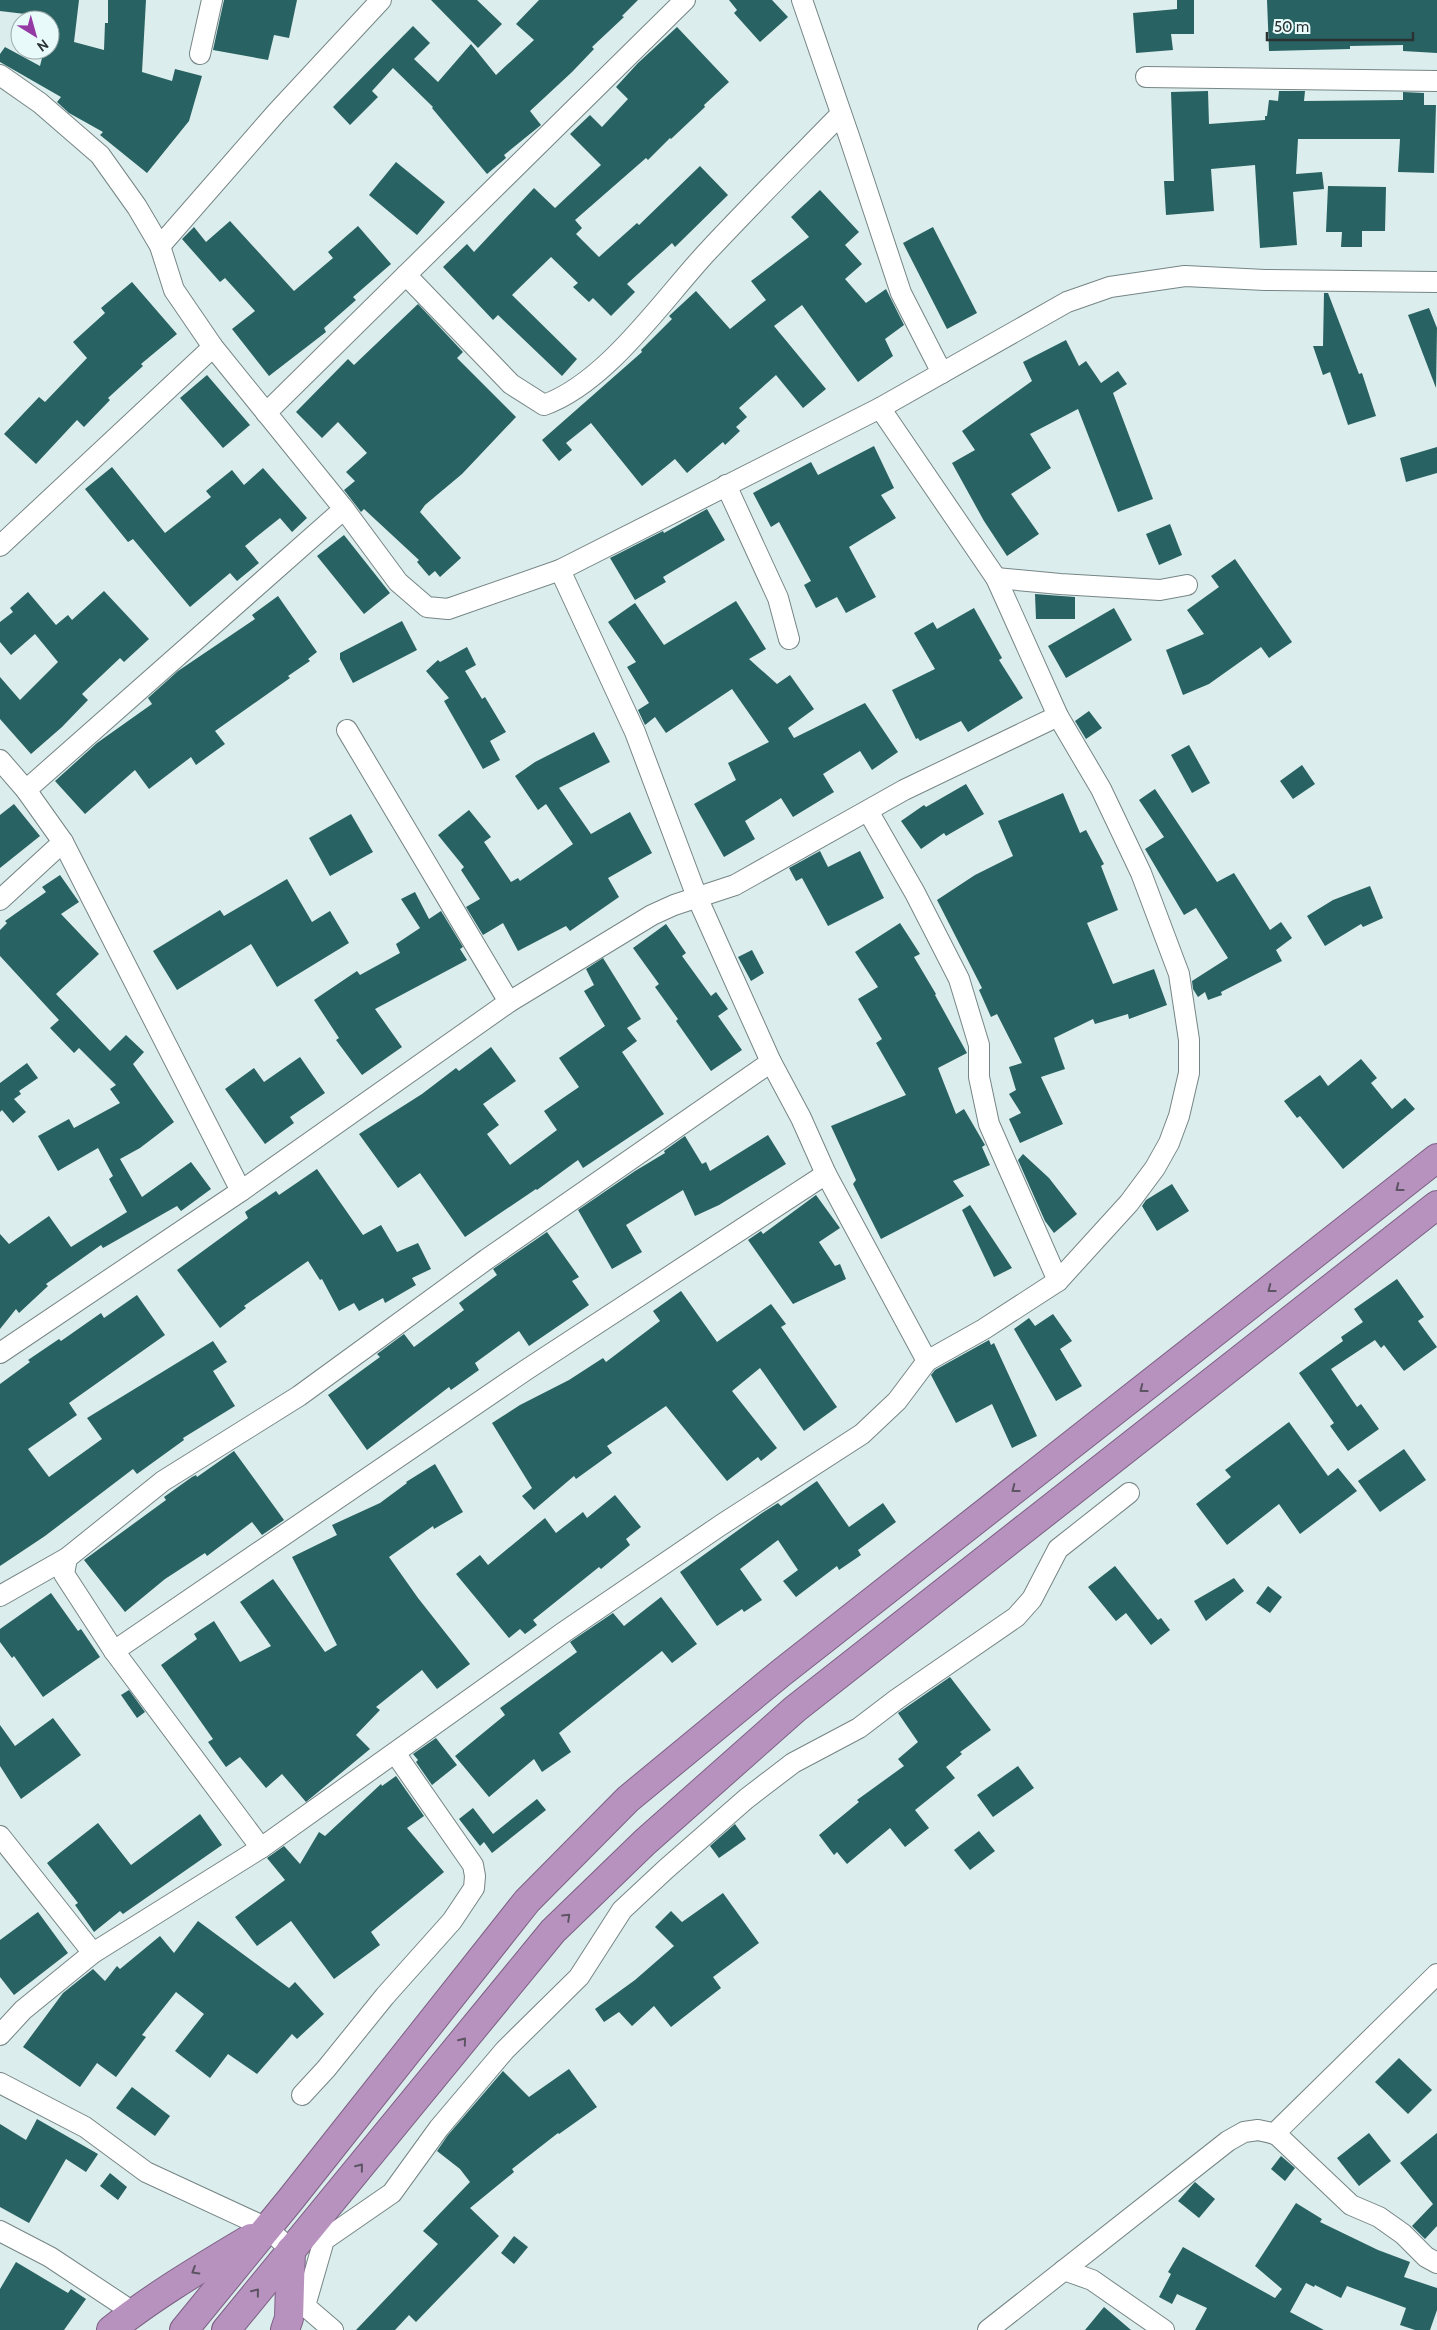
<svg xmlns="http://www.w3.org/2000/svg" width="1437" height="2330" font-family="Cabin,sans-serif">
<rect width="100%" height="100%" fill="#dbedec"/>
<g fill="#286262">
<polygon points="0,0 79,0 74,42 104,50 105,23 108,23 108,0 146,0 142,72 172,81 175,69 202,76 189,121 147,173 100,135 103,132 69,113 57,102 61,97 0,62 0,54 5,47 40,66 44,50 50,50 50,17 0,11"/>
<polygon points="224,0 297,0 289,38 274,35 268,60 213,50"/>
<polygon points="431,0 477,0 502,24 478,48"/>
<polygon points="539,0 638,0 622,16 624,17 592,47 594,49 572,72 530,111 541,125 504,155 506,158 487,174 432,108 433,107 393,68 372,91 378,97 350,125 333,107 413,26 430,43 414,59 438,82 471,44 496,75 534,40 516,24"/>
<polygon points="729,0 772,0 788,17 760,42 734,13 737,10"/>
<polygon points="1177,0 1194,0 1194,34 1171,34 1173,50 1136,53 1133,13 1177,9"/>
<polygon points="1267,0 1437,0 1437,53 1403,51 1403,45 1350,46 1350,49 1269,51"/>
<polygon points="677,27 729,82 704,105 705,107 671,139 670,138 648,160 646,158 575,220 582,228 576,234 599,257 637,223 639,225 700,166 728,195 675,247 672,243 627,284 635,292 611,316 593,298 589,302 573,287 578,283 551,257 512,295 577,359 562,376 498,315 493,320 443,267 467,244 474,252 534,188 555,208 601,165 570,134 590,115 602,127 628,99 616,87 638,63"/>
<polygon points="1208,91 1209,124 1265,120 1265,116 1267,116 1269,100 1278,101 1279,91 1305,91 1304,101 1403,100 1403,92 1424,93 1424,105 1436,105 1434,173 1398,172 1400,139 1298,139 1296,174 1322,172 1324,189 1293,192 1297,245 1260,248 1255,165 1211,169 1214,211 1166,215 1164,181 1174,181 1171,92"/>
<polygon points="396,162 445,202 417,235 369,195"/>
<polygon points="1328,186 1386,187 1385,231 1362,231 1362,247 1341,247 1342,232 1326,232"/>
<polygon points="820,190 859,232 845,245 862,264 845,279 866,303 886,289 904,325 885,339 893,356 858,382 802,305 774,326 826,389 803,408 776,375 739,408 747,417 736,427 740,431 725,445 723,442 687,473 675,459 642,486 591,423 566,443 572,450 559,461 542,440 642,352 641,350 672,319 669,316 696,291 730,329 766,300 751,281 809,237 791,217"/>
<polygon points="230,221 294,291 333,258 328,252 358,226 391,264 353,297 356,300 324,328 326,332 269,376 232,329 255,311 225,278 220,282 182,239 194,227 206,242"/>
<polygon points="933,227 977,313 947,329 903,243"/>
<polygon points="132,282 177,334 141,364 143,366 108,398 110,400 84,427 77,420 36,464 4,434 39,397 45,402 87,358 73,342 105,313 101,308"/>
<polygon points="1324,293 1328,293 1359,374 1362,373 1376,416 1348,425 1330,372 1323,375 1313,346 1323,346"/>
<polygon points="418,304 463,352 457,358 516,417 462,474 425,505 420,512 461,558 440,577 435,571 429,576 417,562 419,560 364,509 361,512 344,490 355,481 346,472 367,453 338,422 322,438 296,412 348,359 354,365"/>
<polygon points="1429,308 1437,328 1436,388 1408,315"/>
<polygon points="1066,340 1079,366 1086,361 1101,383 1118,371 1127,384 1113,393 1153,499 1118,512 1078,409 1030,434 1051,468 1011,494 1039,534 1007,556 984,521 952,463 975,450 962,431 1032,381 1023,362"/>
<polygon points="207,375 250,425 223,448 180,398"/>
<polygon points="874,446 894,488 881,495 896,518 849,547 876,597 846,613 837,597 816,608 804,585 811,581 779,522 771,527 753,493 811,462 818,475"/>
<polygon points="1437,447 1437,473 1406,482 1400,458"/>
<polygon points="112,467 165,533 211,497 206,491 232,470 244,485 263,468 307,518 292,532 280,518 245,546 259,563 237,581 230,573 190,607 133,539 128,542 85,489"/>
<polygon points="707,509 725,540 663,577 666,582 635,600 610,558 663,531 664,533"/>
<polygon points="1170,524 1182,555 1159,565 1146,534"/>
<polygon points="344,535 390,593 364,614 317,556"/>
<polygon points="1235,559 1292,642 1269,658 1261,647 1209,684 1183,695 1166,650 1204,634 1187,610 1219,587 1211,576"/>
<polygon points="104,591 149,639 124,662 120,658 82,694 88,700 62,727 31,754 0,719 0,677 20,700 58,662 35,634 11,655 0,642 0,622 13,612 10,608 28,592 56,625 68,615 72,620"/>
<polygon points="1035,594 1075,597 1075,619 1036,619"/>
<polygon points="278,596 317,652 308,659 310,661 288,676 290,678 215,731 225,744 196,765 191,757 149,789 135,770 85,814 55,781 97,743 152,704 148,698 178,671 255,619 252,615"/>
<polygon points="736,601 766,649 749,659 777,684 790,675 814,709 788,728 794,738 865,703 898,752 872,770 860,751 823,774 834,792 793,817 781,798 745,821 755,839 724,857 694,804 736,780 728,763 769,742 732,689 666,733 655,717 645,725 638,710 649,703 627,667 636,662 608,622 635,603 664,645"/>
<polygon points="974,608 1002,658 999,660 1023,698 968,732 961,721 920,741 918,738 916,739 892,690 935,669 914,633 933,622 937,629"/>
<polygon points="1114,608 1132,640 1066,678 1048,646"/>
<polygon points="402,621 417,650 353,683 340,659 340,653"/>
<polygon points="467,647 476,665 465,671 482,699 485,697 506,732 490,741 500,760 483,769 444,701 449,698 426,671 438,660 440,662"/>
<polygon points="1089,711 1102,728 1086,739 1075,721"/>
<polygon points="594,732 610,762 559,788 591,834 630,812 652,853 608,878 619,897 570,931 566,926 518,951 503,923 483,935 466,907 480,899 461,870 464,867 438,835 469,810 491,837 484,842 511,882 518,878 520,881 573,844 546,804 538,810 515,776 535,762"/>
<polygon points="1189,745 1210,783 1192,793 1171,755"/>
<polygon points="1302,765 1315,784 1293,799 1280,781"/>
<polygon points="966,784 984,814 946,836 944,833 921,849 901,821 924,805 926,807"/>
<polygon points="1155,789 1217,882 1234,873 1270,930 1281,922 1292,938 1276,950 1282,961 1221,992 1222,995 1208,1000 1205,992 1198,997 1193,989 1192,981 1228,958 1196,908 1184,915 1145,849 1164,837 1139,800"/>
<polygon points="1063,793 1080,833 1086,830 1104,864 1101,866 1118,910 1087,923 1113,984 1154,969 1167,1005 1129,1019 1128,1014 1095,1024 1093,1019 1054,1038 1065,1069 1041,1077 1063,1124 1020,1143 1009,1119 1021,1113 1009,1094 1016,1090 1009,1067 1022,1063 997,1014 991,1017 979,990 982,988 937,900 975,875 1013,856 998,821"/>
<polygon points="14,804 40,836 0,868 0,815"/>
<polygon points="351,814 373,852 330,876 309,838"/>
<polygon points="820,851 828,867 860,851 884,898 828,926 802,878 796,881 789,868"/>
<polygon points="60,875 79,902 61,914 99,954 56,994 110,1051 126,1035 144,1052 133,1064 174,1122 140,1148 120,1159 142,1197 191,1162 211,1189 181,1211 177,1206 103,1248 101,1245 46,1284 48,1286 19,1313 16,1309 0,1329 0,1234 9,1244 49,1216 71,1247 127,1212 109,1179 113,1176 98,1148 58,1171 38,1136 69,1119 74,1128 120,1103 110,1089 116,1085 79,1048 74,1053 50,1028 59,1020 0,956 0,930 7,923 5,921 46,892 42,887"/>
<polygon points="287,879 312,922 330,911 349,943 277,987 251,944 177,990 153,951 220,910 224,916"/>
<polygon points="1370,886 1383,918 1363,927 1361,924 1325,946 1307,916 1333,900"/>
<polygon points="415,892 429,919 441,911 463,947 460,949 467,960 375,1009 402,1047 362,1075 336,1040 339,1038 314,1000 357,971 360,975 400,953 396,944 420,928 401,899"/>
<polygon points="900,923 920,954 914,957 936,994 935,995 967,1053 938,1068 956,1114 964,1109 985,1145 982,1147 990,1165 953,1181 964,1196 881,1239 853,1184 856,1180 831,1126 906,1095 876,1043 882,1039 858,999 878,987 855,952"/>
<polygon points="666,924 686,953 682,956 711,996 716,992 728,1009 718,1016 742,1050 711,1071 676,1021 678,1019 655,987 659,984 633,948"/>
<polygon points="752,950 764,973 751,981 738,957"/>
<polygon points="603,958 641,1019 627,1028 637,1041 622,1052 664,1114 583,1168 578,1160 537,1190 536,1189 465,1237 420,1173 398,1188 359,1134 422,1094 456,1068 459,1071 491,1047 516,1081 483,1104 499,1125 487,1134 510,1165 557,1130 544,1111 579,1087 559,1058 605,1026 584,991 594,985 586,969"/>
<polygon points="300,1057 325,1093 290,1117 294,1123 265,1144 225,1089 254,1068 264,1082"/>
<polygon points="1361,1059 1377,1078 1371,1083 1392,1109 1405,1098 1415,1109 1343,1169 1300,1116 1297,1118 1284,1101 1320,1075 1328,1086"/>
<polygon points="27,1063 38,1078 19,1091 21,1094 14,1099 26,1112 13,1123 2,1110 0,1112 0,1083"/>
<polygon points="768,1135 786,1164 719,1205 695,1216 683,1190 626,1225 642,1252 612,1269 578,1210 635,1171 665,1153 664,1151 685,1136 702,1164 706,1162 710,1171"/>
<polygon points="1023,1154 1049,1178 1077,1214 1054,1233 1045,1221 1018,1160"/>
<polygon points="317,1169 363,1235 381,1225 397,1252 418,1243 431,1269 412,1278 416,1285 385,1303 383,1298 359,1311 354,1303 339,1311 322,1279 320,1280 308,1261 244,1306 246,1308 220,1328 177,1270 248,1218 245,1212 276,1191 279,1195"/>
<polygon points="1172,1184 1189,1211 1157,1231 1142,1206 1146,1200"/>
<polygon points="816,1195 840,1228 819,1242 835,1266 840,1264 846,1279 793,1304 748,1240 761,1231 763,1234"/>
<polygon points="970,1205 1012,1268 994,1277 962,1210"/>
<polygon points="547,1232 579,1277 572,1281 589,1305 529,1346 519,1331 475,1363 479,1370 451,1390 449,1387 367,1450 328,1395 380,1357 377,1354 404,1334 414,1347 464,1310 459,1303 497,1275 493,1269"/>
<polygon points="1397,1279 1424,1317 1418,1321 1437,1347 1404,1371 1384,1345 1381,1348 1375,1340 1331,1369 1357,1407 1361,1404 1379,1429 1348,1451 1330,1426 1334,1423 1299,1373 1343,1341 1341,1337 1363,1322 1354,1309"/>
<polygon points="681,1291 717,1342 771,1304 786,1324 781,1327 837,1407 804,1431 760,1368 732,1391 777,1448 761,1461 758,1457 727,1481 666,1406 607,1446 612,1453 576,1479 574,1476 534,1510 522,1496 532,1488 492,1423 520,1405 569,1380 603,1358 606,1362 660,1321 653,1311"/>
<polygon points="137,1295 165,1335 69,1403 77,1415 28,1449 49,1477 102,1439 87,1418 213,1341 227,1362 213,1371 235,1406 183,1438 184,1440 137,1474 133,1469 45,1536 0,1566 0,1384 30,1362 28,1360 59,1339 61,1341 101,1313 104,1318"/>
<polygon points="1053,1314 1072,1341 1060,1349 1082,1386 1056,1401 1014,1329 1029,1318 1035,1326"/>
<polygon points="989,1340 991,1345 994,1343 1037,1436 1012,1448 992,1404 956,1423 931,1375 935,1370"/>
<polygon points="1289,1422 1328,1476 1338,1468 1357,1491 1300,1534 1279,1504 1227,1545 1196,1504 1231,1477 1225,1470"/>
<polygon points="1404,1449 1426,1480 1380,1512 1358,1481"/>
<polygon points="234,1451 284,1520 262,1535 252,1522 207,1556 205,1553 165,1579 125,1612 84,1560 166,1500 164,1497 192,1477 196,1475 197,1477"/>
<polygon points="435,1464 463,1512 434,1529 433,1526 389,1557 418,1598 470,1664 437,1689 422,1670 376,1707 380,1710 356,1735 370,1749 306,1802 282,1774 266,1788 240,1757 226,1767 208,1742 213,1739 161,1665 197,1639 194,1634 214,1621 240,1662 271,1646 240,1602 273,1579 325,1652 337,1645 292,1557 337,1535 332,1525 380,1503 407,1483 406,1482"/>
<polygon points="817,1481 849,1527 883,1503 896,1522 858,1550 861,1555 839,1570 837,1566 796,1597 783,1581 798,1570 778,1540 740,1569 762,1600 744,1612 742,1609 717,1626 680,1572 762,1513 778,1503 781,1506"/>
<polygon points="615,1495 641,1527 626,1539 630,1545 601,1569 599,1567 533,1620 537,1625 525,1634 520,1629 509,1638 456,1574 480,1555 488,1565 545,1518 556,1533 583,1512 587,1518"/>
<polygon points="1115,1566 1158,1620 1161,1618 1170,1630 1151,1645 1126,1613 1116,1621 1088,1587"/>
<polygon points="1234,1578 1244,1591 1206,1621 1194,1601"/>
<polygon points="1268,1586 1282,1597 1270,1613 1256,1603"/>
<polygon points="51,1593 78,1631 81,1629 100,1657 43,1697 14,1656 12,1658 0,1642 0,1629"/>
<polygon points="661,1597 697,1644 672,1663 662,1651 559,1733 571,1752 542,1772 534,1759 489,1797 455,1756 505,1715 500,1708 577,1652 570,1642 613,1613 624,1626"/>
<polygon points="950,1677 991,1730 960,1752 962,1754 946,1767 955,1778 915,1810 929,1828 905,1847 890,1828 847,1864 837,1852 834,1855 819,1835 859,1802 857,1800 904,1766 898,1759 918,1742 898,1713"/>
<polygon points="129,1690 145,1712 137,1718 121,1695"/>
<polygon points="53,1718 81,1755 21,1799 0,1766 0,1725 15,1746"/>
<polygon points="436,1738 457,1765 432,1785 416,1762 418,1760 413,1754"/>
<polygon points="1018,1766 1034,1788 993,1817 977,1795"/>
<polygon points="396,1776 424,1816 407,1828 444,1872 371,1932 380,1945 334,1979 291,1921 257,1946 235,1917 285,1880 267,1858 284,1846 300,1864 319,1832 325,1836 381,1784 382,1786"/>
<polygon points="537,1799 546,1810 492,1853 484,1842 480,1846 459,1819 473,1808 493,1834"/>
<polygon points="200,1814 222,1845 123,1914 120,1911 94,1932 75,1905 78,1903 47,1863 98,1823 131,1865"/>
<polygon points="735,1824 746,1839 719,1858 710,1846"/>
<polygon points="979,1831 995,1851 970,1870 954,1850"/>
<polygon points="723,1893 759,1943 713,1977 721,1988 671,2027 654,2006 632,2026 619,2012 604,2022 595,2009 635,1980 674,1946 655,1927 671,1911 682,1922"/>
<polygon points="38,1912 68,1953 14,1995 0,1977 0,1940"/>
<polygon points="198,1921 289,1988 295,1982 324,2014 297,2039 292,2034 257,2074 228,2054 210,2078 175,2051 204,2014 176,1992 142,2035 146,2037 116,2077 97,2063 80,2087 23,2047 63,1993 93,1969 105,1981 117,1966 120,1969 160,1936 174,1953"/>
<polygon points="1399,2058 1432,2090 1408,2114 1375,2082"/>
<polygon points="569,2069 597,2107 559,2134 558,2133 512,2169 514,2172 470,2208 499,2236 416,2322 409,2315 395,2330 356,2330 438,2244 423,2231 470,2182 460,2169 437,2151 448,2135 503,2071 529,2097"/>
<polygon points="132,2087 170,2116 155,2136 116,2108"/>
<polygon points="37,2119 98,2154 86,2172 66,2159 29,2223 0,2207 0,2124 26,2140"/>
<polygon points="1369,2133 1391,2161 1359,2186 1337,2158"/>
<polygon points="1437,2133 1437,2226 1425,2239 1412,2226 1433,2204 1400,2163"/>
<polygon points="1281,2156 1295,2168 1285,2181 1271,2169"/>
<polygon points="110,2173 127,2187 118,2200 100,2186"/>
<polygon points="1195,2182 1215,2199 1199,2218 1178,2201"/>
<polygon points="1296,2203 1322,2219 1320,2222 1378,2250 1410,2262 1404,2277 1437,2288 1437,2310 1430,2330 1415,2330 1400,2325 1406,2308 1347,2286 1341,2298 1315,2285 1314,2287 1306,2283 1290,2312 1324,2330 1195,2330 1207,2308 1177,2294 1172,2304 1159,2297 1171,2274 1168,2272 1183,2247 1275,2298 1282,2289 1255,2266"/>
<polygon points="514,2236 528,2247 514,2264 501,2253"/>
<polygon points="16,2262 68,2293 71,2289 86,2299 64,2330 0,2330 0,2289"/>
<polygon points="1104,2307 1131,2330 1085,2330"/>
</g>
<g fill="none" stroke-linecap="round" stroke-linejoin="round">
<g stroke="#768585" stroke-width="22">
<g id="minor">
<polyline points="802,0 851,142 901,293 942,373"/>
<polyline points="200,54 212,0"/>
<polyline points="0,75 40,103 100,155 137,207 160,246 174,290 213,347 344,509 398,582 427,607 448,609 560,570 880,408 1067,302 1110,287 1185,276 1265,280 1437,282"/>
<polyline points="1146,77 1437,81"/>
<polyline points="160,246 276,113 381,0"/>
<path d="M406,275l105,109 33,21c64,-23 119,-106 165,-155 43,-46 88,-91 132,-136"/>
<polyline points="266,413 685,0"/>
<polyline points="726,485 778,598 789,639"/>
<polyline points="0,546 213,347"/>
<polyline points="560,570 635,732 697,897 771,1062 801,1118 826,1174 927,1361"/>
<polyline points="996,578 1060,584 1160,590 1187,585"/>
<polyline points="347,730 509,1002"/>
<polyline points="0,760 26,790 63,842 241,1191"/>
<polyline points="26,790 344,509"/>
<polyline points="868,811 915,893 959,979 979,1045 979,1077 989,1124 1058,1281"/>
<polyline points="0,900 63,842"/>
<polyline points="0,1353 241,1191 509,1002 652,915 674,905 735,885 904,790 1058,716"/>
<polyline points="67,1558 64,1574 114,1651 261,1848"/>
<polyline points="0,1596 67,1558 163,1481 299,1396 487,1259 771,1062"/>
<polyline points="114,1651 526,1370 826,1174"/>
<polyline points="0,1836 93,1953"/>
<polyline points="0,2035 23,2010 93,1953 261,1848 564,1632 721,1525 862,1434 897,1401 927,1361 984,1329 1058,1281 1129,1203 1155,1168 1169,1143 1179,1116 1189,1073 1189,1040 1179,974 1141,873 1101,789 1058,716 996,578 880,408"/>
<polyline points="0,2083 85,2127 146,2172 267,2228 291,2250"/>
<polyline points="302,2095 326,2069 385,1996 452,1921 474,1888 475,1876 473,1865 395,1753"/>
<polyline points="1274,2134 1437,1974"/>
<polyline points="0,2231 50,2257 133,2312"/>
<polyline points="1064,2270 1092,2280 1164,2330"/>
<polyline points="333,2330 305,2306 324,2240 392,2193 439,2128 505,2050 579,1977 622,1910 666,1869 746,1799 793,1763 859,1728 897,1699 1016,1617 1032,1599 1058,1549 1129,1493"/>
<polyline points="988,2330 1228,2141 1244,2132 1258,2130 1276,2134 1351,2205 1379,2217 1403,2234 1426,2257 1437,2263"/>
</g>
</g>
<g stroke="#7c5f83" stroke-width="30">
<g id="trunk">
<path d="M111,2330c44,-35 92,-63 140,-92"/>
<polyline points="184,2330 291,2199 527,1901 628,1799 781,1673 1437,1158"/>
<polyline points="226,2330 553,1931 645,1842 795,1709 1437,1205"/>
<polyline points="285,2330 289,2318 291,2250"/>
</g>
</g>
<use href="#minor" stroke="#fff" stroke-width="20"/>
<use href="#trunk" stroke="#b892bf" stroke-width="28"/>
</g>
<defs><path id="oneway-chevron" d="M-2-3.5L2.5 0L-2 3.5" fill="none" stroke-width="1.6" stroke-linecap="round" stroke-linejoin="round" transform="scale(1.25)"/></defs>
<g stroke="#5c5463">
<use href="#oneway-chevron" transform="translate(1399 1188) rotate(142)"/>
<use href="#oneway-chevron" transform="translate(1271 1289) rotate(142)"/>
<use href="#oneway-chevron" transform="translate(1143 1389) rotate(142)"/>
<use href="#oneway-chevron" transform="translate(1015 1489) rotate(142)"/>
<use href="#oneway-chevron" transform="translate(567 1917) rotate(-44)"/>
<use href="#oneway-chevron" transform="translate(463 2041) rotate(-51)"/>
<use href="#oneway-chevron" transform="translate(360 2167) rotate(-51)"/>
<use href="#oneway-chevron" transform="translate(195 2271) rotate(149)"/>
<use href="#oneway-chevron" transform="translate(256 2292) rotate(-51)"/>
</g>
<g transform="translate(35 35) rotate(143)"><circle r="24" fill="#e8fafa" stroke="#9caaaa"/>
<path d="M0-4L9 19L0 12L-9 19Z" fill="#953aa5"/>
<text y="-8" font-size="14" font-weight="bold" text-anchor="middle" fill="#2b3232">N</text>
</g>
<path d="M1267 32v8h146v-8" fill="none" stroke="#2b3232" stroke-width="2.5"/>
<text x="1274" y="32" font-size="15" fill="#2b3232" stroke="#e8fafa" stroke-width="4" paint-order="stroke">50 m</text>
</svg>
